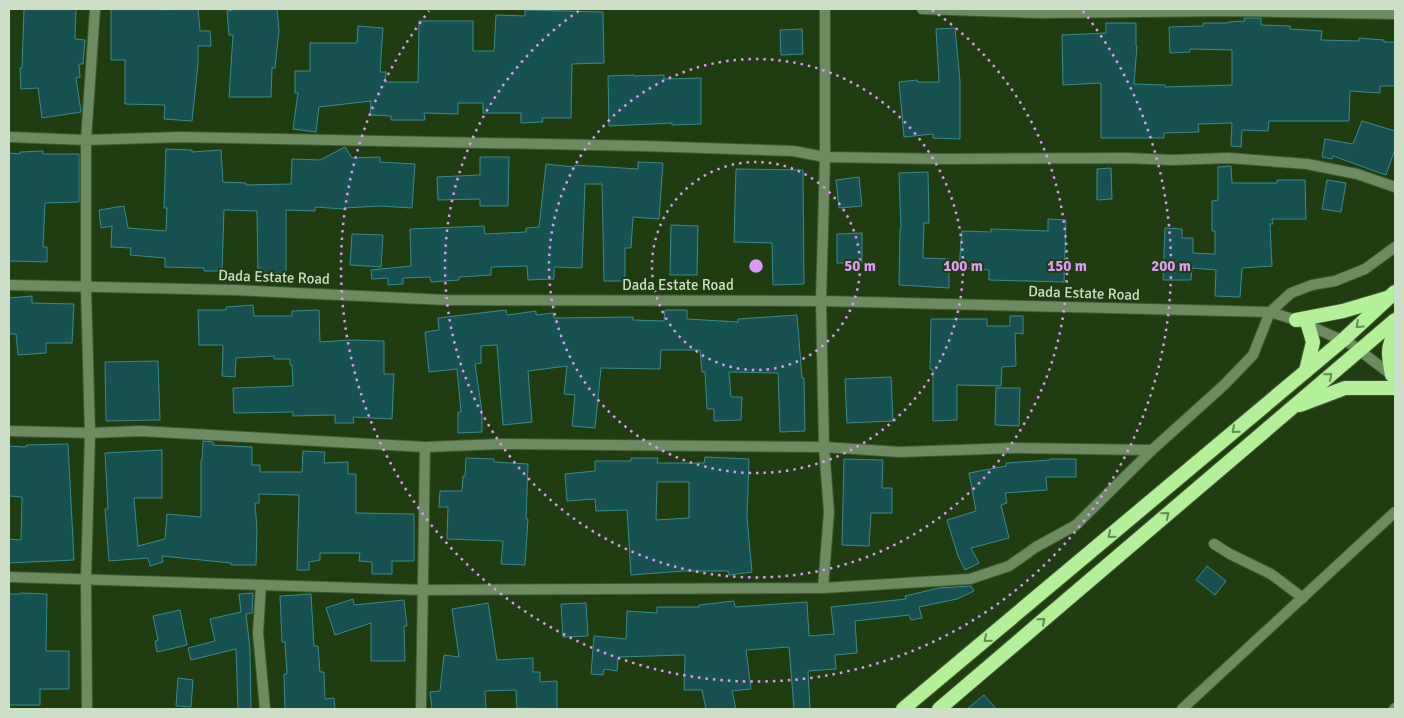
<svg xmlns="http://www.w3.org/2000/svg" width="1404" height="718" font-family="Signika,sans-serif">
<rect width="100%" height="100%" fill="#1f3d10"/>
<g fill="#185152" stroke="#3b8c8d" fill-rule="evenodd">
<polygon points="24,9 76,9 75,39 85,40 83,64 79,64 80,77 76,78 81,112 42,118 38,88 21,89 20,68 22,68"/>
<polygon points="111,9 161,9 161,10 198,9 200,31 210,31 211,46 198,46 198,64 192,121 164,119 165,105 125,104 125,60 111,60"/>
<polygon points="233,9 277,9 279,30 275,68 272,68 271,97 229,97 233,35 229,35 227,11 233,10"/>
<polygon points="525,10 603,12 604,63 572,64 571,118 542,118 543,122 521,123 521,113 483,113 483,103 458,103 458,114 424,113 425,120 391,120 391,116 370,115 371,101 319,107 316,132 293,129 298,93 295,93 295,71 310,71 310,43 357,43 358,26 383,28 380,72 386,72 385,82 418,82 419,21 473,21 473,51 494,51 496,15 525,16"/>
<polygon points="1244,18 1261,18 1261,25 1290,26 1290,29 1322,31 1321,40 1359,41 1359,38 1384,40 1384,42 1395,42 1395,86 1380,86 1380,93 1350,91 1349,121 1269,121 1268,131 1242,130 1241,147 1231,146 1232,123 1198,124 1199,132 1164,133 1164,138 1101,138 1101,83 1063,85 1062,35 1106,33 1106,23 1136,23 1136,46 1137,46 1134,84 1165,85 1165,87 1232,85 1232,50 1190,49 1190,52 1170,53 1169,27 1203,26 1203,23 1228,23 1228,22 1245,21"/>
<polygon points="955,28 960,81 960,139 933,138 933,134 904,137 899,82 917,80 918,82 939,82 936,29"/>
<polygon points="802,29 803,54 781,55 780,30"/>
<polygon points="634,75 634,76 664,75 664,79 701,78 701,124 672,125 672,123 609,126 608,76"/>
<polygon points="1362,121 1395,131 1395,149 1386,175 1333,156 1332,159 1322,157 1325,139 1353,144"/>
<polygon points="345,147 352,158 380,157 380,162 415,164 412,208 380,206 344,208 344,209 315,207 315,211 286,210 286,273 258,274 257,211 224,210 222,271 204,271 204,268 165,267 165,258 130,255 131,248 111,247 112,226 101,228 99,210 124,206 128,228 166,231 167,208 164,208 166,149 192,150 192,152 221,150 223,182 246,183 246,185 291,184 292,159 320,160"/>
<polygon points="43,151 43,154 79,154 79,202 45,203 43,247 47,247 47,262 9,261 9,153 20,154 20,152"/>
<polygon points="480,157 509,157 508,206 480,206 480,199 438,200 437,177 480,175"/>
<polygon points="638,162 663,163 659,219 633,217 631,248 625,248 625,281 604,281 602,184 585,184 582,268 554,267 554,279 528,280 527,266 491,267 491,275 459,277 459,280 431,282 430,277 403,278 403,284 388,285 388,278 372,279 371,270 411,266 410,229 484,226 485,234 526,232 526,228 539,227 546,164 575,167 575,165 638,169"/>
<polygon points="1231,166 1232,183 1277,183 1277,180 1305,180 1306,219 1272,219 1273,224 1270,224 1272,266 1242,268 1240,297 1215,296 1216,270 1192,268 1191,280 1163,280 1165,228 1182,229 1182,238 1193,238 1193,253 1215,254 1215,231 1212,231 1212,201 1218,200 1218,167"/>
<polygon points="1111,168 1112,199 1097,200 1097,169"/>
<polygon points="736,169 803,170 804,284 773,285 772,243 734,242"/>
<polygon points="928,172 929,223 924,223 923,258 949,259 949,288 899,285 900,229 901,229 899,173"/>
<polygon points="859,177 862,206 839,208 836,180"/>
<polygon points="1327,180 1346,183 1341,212 1322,209"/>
<polygon points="1048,219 1066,220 1064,282 989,280 989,270 959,268 962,231 991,232 991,229 1048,231"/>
<polygon points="671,225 698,226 697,275 670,275"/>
<polygon points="862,233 862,263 837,263 837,234"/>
<polygon points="352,234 383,235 381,267 350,265"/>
<polygon points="32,296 32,303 74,304 72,343 46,343 46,353 18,355 16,334 9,334 9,298"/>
<polygon points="253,305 254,316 292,316 292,311 319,310 320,342 350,340 384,341 384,374 394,374 392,419 353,417 354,423 335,423 335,415 293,416 293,412 234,413 233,388 293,386 292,365 290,365 290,359 274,359 274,356 236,358 235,377 222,376 223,345 199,345 198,310 226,310 226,307"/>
<polygon points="506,310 507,315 536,311 536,315 553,313 554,318 633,317 633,320 664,321 665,310 687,310 687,319 738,322 738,319 797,315 802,378 804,378 805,431 780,432 778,373 729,372 731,397 742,397 741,420 714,421 714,409 707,409 705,372 702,372 700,350 661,350 660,369 601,368 595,428 572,426 575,395 564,394 567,366 528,371 532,422 503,425 497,345 481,346 481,363 475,364 482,412 482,432 458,433 458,412 461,412 457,369 429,372 425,332 439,330 438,318"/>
<polygon points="1010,316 1023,316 1023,334 1015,333 1016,366 1002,367 1001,386 957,385 957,420 933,421 933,370 930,369 931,319 987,319 987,326 1010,326"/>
<polygon points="158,361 160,420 106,421 105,362"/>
<polygon points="891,377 893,421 847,423 845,379"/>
<polygon points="996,388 1020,388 1019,426 995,425"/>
<polygon points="203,441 213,442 213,445 252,447 252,465 260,465 260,472 302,472 303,451 325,452 324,463 348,462 348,474 356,474 356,513 414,514 414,561 392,561 392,574 372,574 372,562 359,561 360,553 320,553 320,560 309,562 309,570 297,570 299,495 259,494 259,503 255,503 257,529 256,565 231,565 231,563 162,556 163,562 150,566 148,558 109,561 105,509 108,509 105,453 162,450 162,498 134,498 138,546 165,539 167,514 201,517 201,460 202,460"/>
<polygon points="68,444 74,560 9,563 9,539 21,540 22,497 9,496 9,446 26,447 26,445"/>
<path d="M705,457l44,2 -2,59 5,54 -23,3 -1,-4h-44l-53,4 -4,-65 -31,1 -1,-12 -28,2 -2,-27 30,-3v-10h36v-3h27l-1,5h47zM657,482h32v36l-33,2z"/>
<polygon points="466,458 494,459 494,462 528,464 526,519 528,519 525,565 501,564 503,541 447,539 448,507 439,507 440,491 462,491 463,476 465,476"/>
<polygon points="844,459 883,460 882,488 892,488 892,513 871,513 869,546 842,545"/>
<polygon points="1050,459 1076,459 1076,477 1046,477 1047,490 1005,493 1007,503 1001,505 1009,538 971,548 979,563 965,570 958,556 947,520 976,511 969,473 1006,466 1006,463 1050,460"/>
<polygon points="1207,566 1226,581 1215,595 1196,580"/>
<polygon points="971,586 974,591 957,599 919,607 922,618 911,620 909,615 855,621 857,653 835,655 836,669 808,671 810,709 794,709 789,647 746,650 751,689 732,691 736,709 706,709 702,690 684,690 685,655 618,657 617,671 604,669 603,675 591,674 594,636 626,639 627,611 657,613 657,607 699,607 699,605 734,601 735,607 807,602 809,636 834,634 831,607 906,599 905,596 939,588"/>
<polygon points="21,593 47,594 46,651 69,651 69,689 40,689 40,705 9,705 9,594 21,594"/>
<polygon points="253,593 252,613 246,614 250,649 251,709 238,709 236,649 191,660 188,648 215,641 210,619 241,612 239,594"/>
<polygon points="311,594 314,646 318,646 320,672 324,672 325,699 334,698 335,709 285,709 284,674 287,674 285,642 282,642 280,596"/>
<polygon points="353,599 354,605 404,600 407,626 404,626 405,661 371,661 371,623 335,635 326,608"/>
<polygon points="488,603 497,660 533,658 533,672 540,672 540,682 557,681 557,709 517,708 516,690 485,691 486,709 432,709 430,692 440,691 444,655 459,657 452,609"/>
<polygon points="586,603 588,636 563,637 561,604"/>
<polygon points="180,610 187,645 157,652 155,641 158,640 153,616"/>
<polygon points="178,678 193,680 191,707 176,706"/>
<polygon points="984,695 996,709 967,709"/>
</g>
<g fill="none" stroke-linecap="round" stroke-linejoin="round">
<g stroke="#3e5a31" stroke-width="12">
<g id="minor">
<polyline points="922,9 1041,13 1235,11 1395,14"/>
<polyline points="9,137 86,140 181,137 643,146 793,151 825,157 942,159 1126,158 1172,160 1228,158 1307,164 1357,174 1395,187"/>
<polyline points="9,285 234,290 447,300 821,301 1270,312 1296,320 1351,344 1393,376"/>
<polyline points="9,431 90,433 140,431 425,447 502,444 824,447 900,452 1015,448 1152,450"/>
<polyline points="1214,544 1230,554 1271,574 1303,598"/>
<polyline points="9,577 423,590 823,588 829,512 824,447 821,301 825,157 825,9"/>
<polyline points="261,585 258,633 265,709"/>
<polyline points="823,588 970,579 1009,566 1036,547 1076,525 1152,450 1224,385 1253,355 1270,312 1291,293 1312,285 1335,281 1365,269 1395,247"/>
<polyline points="87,709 86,579 90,433 86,288 86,140 95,9"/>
<polyline points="421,709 425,447"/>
<polyline points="1182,709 1395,512"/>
<polyline points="1394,709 1395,708"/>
</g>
</g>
<g stroke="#3e5a31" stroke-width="16">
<g id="trunk">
<polyline points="1296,320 1343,311 1387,298"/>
<polyline points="1306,371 1313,342 1308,325"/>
<path d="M1392,375c-3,-18 -6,-26 3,-42"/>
<polyline points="1300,405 1345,388 1395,388"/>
<polyline points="903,709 1343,340 1395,292"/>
<polyline points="939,709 1395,320"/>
</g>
</g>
<use href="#minor" stroke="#6d8b60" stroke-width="10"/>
<use href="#trunk" stroke="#b4f09a" stroke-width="14"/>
</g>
<defs><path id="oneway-chevron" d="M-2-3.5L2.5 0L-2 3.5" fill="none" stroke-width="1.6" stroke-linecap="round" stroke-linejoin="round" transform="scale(1.25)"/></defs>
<g stroke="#628e4e">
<use href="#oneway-chevron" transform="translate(1359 325) rotate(138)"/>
<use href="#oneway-chevron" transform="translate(1329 376) rotate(-41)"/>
<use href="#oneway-chevron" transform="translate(1235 430) rotate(140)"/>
<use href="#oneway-chevron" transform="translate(1166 515) rotate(-40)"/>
<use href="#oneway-chevron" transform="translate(1111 535) rotate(140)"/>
<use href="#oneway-chevron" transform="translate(1042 621) rotate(-40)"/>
<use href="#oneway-chevron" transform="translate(987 639) rotate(140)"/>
</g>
<g fill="none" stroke="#dc99f5" stroke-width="2.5" stroke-dasharray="2.5 5">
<circle cx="756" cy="266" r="104"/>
<circle cx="756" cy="266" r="207"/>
<path d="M932 10A311 311 0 1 1 580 10"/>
<path d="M1083 11A415 415 0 1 1 429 11"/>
</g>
<g text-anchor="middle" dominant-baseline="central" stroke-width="4" stroke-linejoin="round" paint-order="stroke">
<g font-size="15" fill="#cddfc6" stroke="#1f3d10">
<text transform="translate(274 277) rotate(2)">Dada Estate Road</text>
<text x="678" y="285">Dada Estate Road</text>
<text transform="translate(1084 293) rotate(2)">Dada Estate Road</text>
</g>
</g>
<circle cx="756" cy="266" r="8" fill="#dc99f5" stroke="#1f3d10" stroke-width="2.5"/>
<g font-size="15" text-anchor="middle" font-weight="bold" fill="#dc99f5" stroke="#1f3d10" stroke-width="4" stroke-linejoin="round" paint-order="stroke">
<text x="860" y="271">50 m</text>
<text x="963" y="271">100 m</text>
<text x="1067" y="271">150 m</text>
<text x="1171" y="271">200 m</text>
</g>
<rect width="1404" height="718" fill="none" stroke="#cddfc6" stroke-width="20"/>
</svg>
